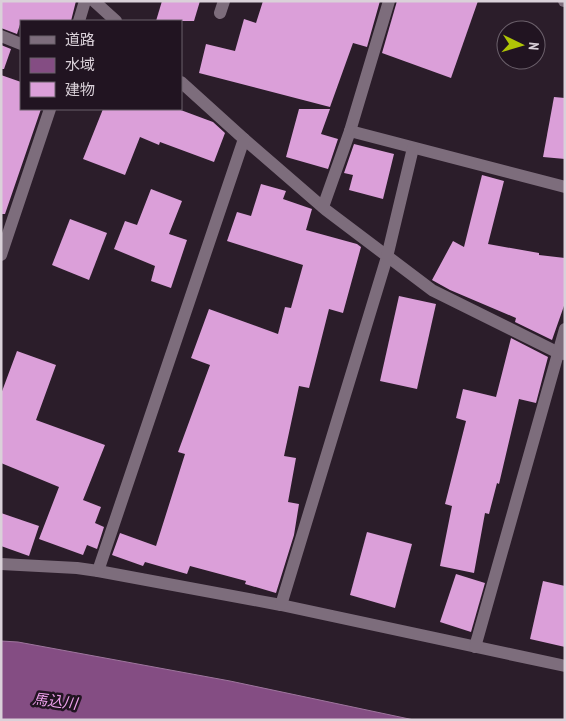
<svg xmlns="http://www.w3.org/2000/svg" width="566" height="721" font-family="'PT Sans Narrow','Noto Sans JP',sans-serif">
<rect width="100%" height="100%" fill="#2b1d2a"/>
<polygon fill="#844d83" stroke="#9e759d" points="1,641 18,642 230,681 414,720 1,720"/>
<g fill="#db9fd9">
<polygon points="1,1 76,1 71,21 21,21 17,34 1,28"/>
<polygon points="162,1 200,1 194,21 156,21"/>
<polygon points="263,1 380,1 367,47 353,43 330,107 199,73 206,44 235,51 244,19 256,23"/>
<polygon points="397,1 478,1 451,78 382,53"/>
<polygon points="1,45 11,49 4,69 1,69"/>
<polygon points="1,75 21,82 21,109 41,109 5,214 1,214"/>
<polygon points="554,97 565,98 565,159 543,157"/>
<polygon points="103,109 178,109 213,122 225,133 214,162 160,142 159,145 140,137 125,175 83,159"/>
<polygon points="299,109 330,109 321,134 338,139 328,169 286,157"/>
<polygon points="354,144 394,154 383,199 349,190 353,175 344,173"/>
<polygon points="482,175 504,181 488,244 539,253 539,255 565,258 565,303 552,340 515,322 516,318 450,290 432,280 453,241 464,247"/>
<polygon points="261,184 286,191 283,199 312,209 306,230 357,244 361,247 343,313 329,309 309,388 299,386 284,456 296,458 288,502 299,504 294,535 276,593 245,584 246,581 190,566 187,574 145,562 143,566 112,555 120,533 156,546 185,454 178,452 210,365 191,358 209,309 278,334 285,307 291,308 303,265 227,241 237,212 251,216"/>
<polygon points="151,189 182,201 169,234 187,240 171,288 151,281 155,266 114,249 125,221 137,225"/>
<polygon points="70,219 107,233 89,280 52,265"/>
<polygon points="399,296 436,304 417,389 380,381"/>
<polygon points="511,338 548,357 536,403 519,399 499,484 497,483 489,514 485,513 474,573 440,566 452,506 445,504 466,421 456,418 463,389 496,397"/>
<polygon points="17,351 56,365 36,420 105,445 83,500 101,507 95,523 104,527 97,549 87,545 83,555 39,539 59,487 1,463 1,394"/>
<polygon points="1,513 39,526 29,556 1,546"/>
<polygon points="367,532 412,544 395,608 350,595"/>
<polygon points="456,574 485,583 471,632 440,622"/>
<polygon points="543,581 565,586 565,647 530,639"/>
</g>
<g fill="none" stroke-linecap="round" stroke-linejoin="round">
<g stroke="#7d6d7c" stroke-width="12">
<polyline points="94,1 116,21"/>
<polyline points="564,1 565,1"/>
<polyline points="220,13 224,1"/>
<polyline points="79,21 85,1"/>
<polyline points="1,36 21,44"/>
<polyline points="181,82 244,139 326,210 432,290 559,353 565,354"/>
<polyline points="350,131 389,1"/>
<polyline points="323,207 350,131 565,187"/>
<polyline points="1,255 50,109"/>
<polyline points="1,564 77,568 98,571 281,605 565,666"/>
<polyline points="98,571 244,139"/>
<polyline points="281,605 387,257 413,148"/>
<polyline points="475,647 565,329"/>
</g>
</g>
<g text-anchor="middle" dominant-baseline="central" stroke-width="5" stroke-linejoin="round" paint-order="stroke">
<g font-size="15" font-style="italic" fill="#eea0ec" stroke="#211421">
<text transform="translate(55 701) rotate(7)">馬込川</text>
</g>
</g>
<rect width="566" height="721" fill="none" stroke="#dad1d9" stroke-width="5"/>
<rect x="20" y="20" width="162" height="90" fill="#211421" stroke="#6b606b"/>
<rect x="30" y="36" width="25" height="8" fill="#7d6d7c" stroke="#6b606b"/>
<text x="65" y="45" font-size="15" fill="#dad1d9">道路</text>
<rect x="30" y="58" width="25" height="15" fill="#844d83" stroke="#6b606b"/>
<text x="65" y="70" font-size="15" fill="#dad1d9">水域</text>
<rect x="30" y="82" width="25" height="15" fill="#db9fd9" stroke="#6b606b"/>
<text x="65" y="95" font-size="15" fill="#dad1d9">建物</text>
<g transform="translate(521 45) rotate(95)"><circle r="24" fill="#211421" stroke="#6b606b"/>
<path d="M0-4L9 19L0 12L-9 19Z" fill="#afc506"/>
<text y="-8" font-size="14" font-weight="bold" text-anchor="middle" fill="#dad1d9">N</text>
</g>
</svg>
